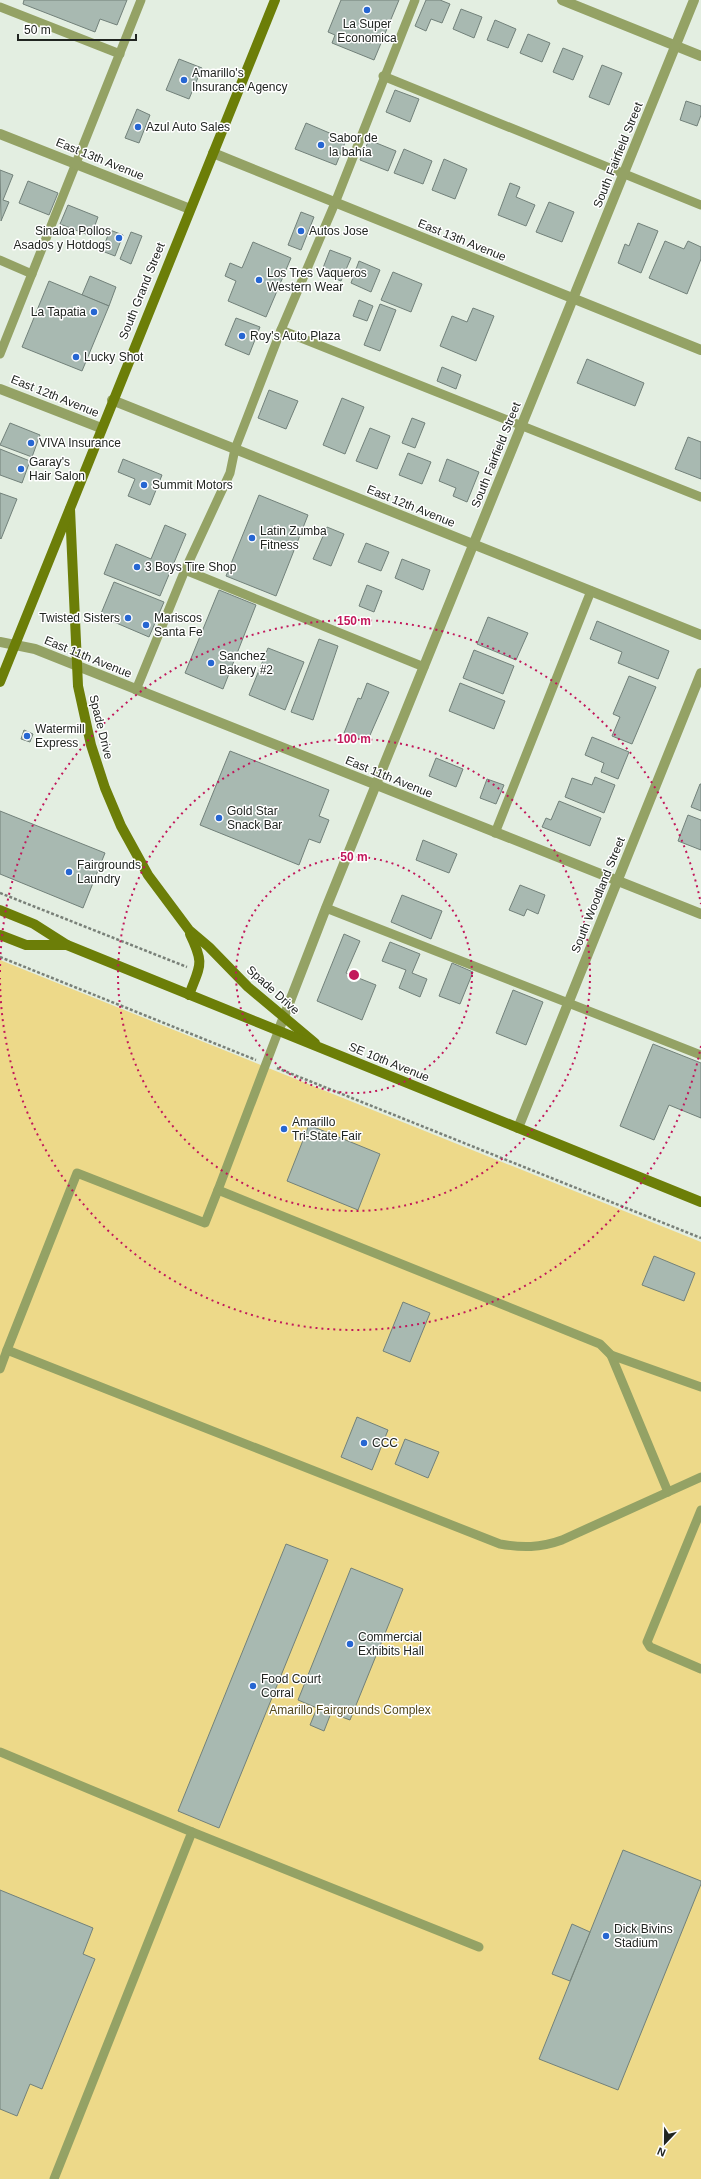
<svg xmlns="http://www.w3.org/2000/svg" width="701" height="2179" font-family="Arial,sans-serif">
<rect width="100%" height="100%" fill="#e3eee1"/>
<polygon fill="#edd989" points="0,960 701,1242 701,2179 0,2179"/>
<g fill="#a8b9b1" stroke="#72817a">
<polygon points="24,0 127,0 117,25 100,19 95,32 23,4"/>
<polygon points="341,0 399,0 374,60 332,43 335,35 328,32"/>
<polygon points="426,0 440,0 450,4 442,23 431,19 426,31 415,26"/>
<polygon points="461,9 482,17 474,38 453,29"/>
<polygon points="495,20 516,29 508,48 487,40"/>
<polygon points="528,34 550,43 542,62 520,53"/>
<polygon points="563,48 583,56 573,80 553,72"/>
<polygon points="179,59 202,68 189,99 166,90"/>
<polygon points="602,65 622,73 609,105 589,97"/>
<polygon points="395,90 419,99 410,122 386,112"/>
<polygon points="686,101 701,106 701,115 697,126 680,120"/>
<polygon points="137,109 150,115 139,143 125,138"/>
<polygon points="306,123 346,140 336,165 295,149"/>
<polygon points="369,140 396,151 388,171 360,160"/>
<polygon points="404,149 432,161 423,184 394,173"/>
<polygon points="444,159 467,169 455,199 432,190"/>
<polygon points="0,170 13,175 3,200 9,202 1,221"/>
<polygon points="28,181 58,193 49,215 19,203"/>
<polygon points="510,183 520,187 516,197 535,205 526,226 498,215"/>
<polygon points="549,202 574,212 562,242 536,232"/>
<polygon points="68,205 98,217 91,236 60,224"/>
<polygon points="301,212 314,217 301,250 288,245"/>
<polygon points="638,223 658,231 641,273 618,263 625,244 629,246"/>
<polygon points="110,230 123,235 115,256 102,251"/>
<polygon points="131,232 142,236 131,264 120,259"/>
<polygon points="665,241 684,249 688,241 701,247 701,259 687,294 649,278"/>
<polygon points="253,242 291,258 266,317 228,301 236,281 225,276 230,263 242,268"/>
<polygon points="330,250 351,258 341,281 321,273"/>
<polygon points="359,261 380,270 371,292 351,283"/>
<polygon points="393,272 422,284 411,312 381,300"/>
<polygon points="90,276 116,287 109,306 82,295"/>
<polygon points="49,281 109,306 82,371 22,347"/>
<polygon points="359,300 373,306 367,321 353,316"/>
<polygon points="380,304 396,310 380,351 364,345"/>
<polygon points="473,308 494,316 476,361 440,346 452,316 467,322"/>
<polygon points="236,318 260,327 249,355 225,345"/>
<polygon points="587,359 644,383 635,406 577,383"/>
<polygon points="442,367 461,375 456,389 437,381"/>
<polygon points="269,390 298,401 286,429 258,418"/>
<polygon points="342,398 364,407 345,454 323,445"/>
<polygon points="412,418 425,423 415,448 402,443"/>
<polygon points="10,423 40,435 32,457 0,445"/>
<polygon points="370,428 390,436 377,469 356,461"/>
<polygon points="688,437 701,442 701,479 675,469"/>
<polygon points="0,449 30,461 22,483 0,475"/>
<polygon points="408,453 431,462 422,484 399,475"/>
<polygon points="123,459 162,475 150,505 128,496 135,479 118,472"/>
<polygon points="447,459 479,472 467,502 453,496 456,488 439,481"/>
<polygon points="0,493 17,499 1,539 0,538"/>
<polygon points="259,495 308,515 276,596 226,576"/>
<polygon points="165,525 186,534 160,596 104,574 116,544 151,559"/>
<polygon points="327,527 344,534 331,566 313,559"/>
<polygon points="366,543 389,552 381,571 358,562"/>
<polygon points="402,559 430,570 423,590 395,578"/>
<polygon points="114,582 164,602 149,637 100,616"/>
<polygon points="367,585 382,591 374,612 359,606"/>
<polygon points="219,590 256,605 223,689 185,673"/>
<polygon points="488,617 528,633 516,660 477,644"/>
<polygon points="597,621 669,651 658,679 618,663 622,652 590,639"/>
<polygon points="319,639 338,646 313,720 291,712"/>
<polygon points="268,648 304,662 285,710 249,695"/>
<polygon points="474,650 514,666 503,694 463,678"/>
<polygon points="629,676 656,687 632,744 612,736 620,717 613,714"/>
<polygon points="367,683 389,692 367,742 344,733 358,698 361,699"/>
<polygon points="460,683 505,701 494,729 449,711"/>
<polygon points="24,730 33,734 30,742 21,739"/>
<polygon points="592,737 629,752 618,779 601,772 604,763 585,755"/>
<polygon points="230,751 329,790 319,816 329,820 320,843 309,839 299,865 200,825"/>
<polygon points="436,758 463,769 456,787 429,776"/>
<polygon points="595,777 615,785 604,813 565,797 572,778 592,785"/>
<polygon points="487,779 504,785 496,804 480,798"/>
<polygon points="700,784 701,784 701,811 691,807"/>
<polygon points="559,801 601,818 590,846 542,827 546,818 551,820"/>
<polygon points="0,811 105,853 83,908 0,874"/>
<polygon points="688,815 701,820 701,850 678,841"/>
<polygon points="423,840 457,854 449,873 416,860"/>
<polygon points="520,885 545,895 538,914 527,909 524,916 509,910"/>
<polygon points="402,895 442,911 431,939 391,922"/>
<polygon points="344,934 360,941 346,973 376,985 362,1020 317,1001"/>
<polygon points="390,942 420,954 412,973 427,979 420,997 399,988 406,970 382,961"/>
<polygon points="452,963 473,972 460,1004 439,996"/>
<polygon points="513,990 543,1002 526,1045 496,1033"/>
<polygon points="653,1044 701,1063 701,1118 669,1105 654,1140 620,1126"/>
<polygon points="309,1125 380,1154 358,1210 287,1181"/>
<polygon points="654,1256 695,1273 684,1301 642,1285"/>
<polygon points="403,1302 430,1313 410,1362 383,1351"/>
<polygon points="357,1417 388,1430 372,1470 341,1457"/>
<polygon points="405,1439 439,1452 428,1478 395,1464"/>
<polygon points="286,1544 328,1560 219,1828 178,1811"/>
<polygon points="351,1568 403,1589 350,1720 331,1713 324,1731 310,1725 317,1708 298,1700"/>
<polygon points="623,1850 701,1881 701,1884 618,2090 539,2059"/>
<polygon points="0,1890 93,1928 83,1954 95,1959 42,2089 30,2084 17,2116 0,2109"/>
<polygon points="572,1924 590,1932 570,1981 552,1974"/>
</g>
<g fill="none" stroke-linecap="round" stroke-linejoin="round">
<g stroke="#798078" stroke-width="2.5" stroke-dasharray="3 2" stroke-linecap="butt">
<polyline points="0,893 187,967"/>
<polyline points="0,957 256,1060"/>
<polyline points="277,1068 701,1238"/>
</g>
<g stroke="#94a265" stroke-width="9">
<polyline points="0,7 120,54"/>
<polyline points="383,76 701,205"/>
<polyline points="0,260 32,274"/>
<polyline points="281,330 701,497"/>
<polyline points="0,354 141,0"/>
<polyline points="185,570 424,667"/>
<polyline points="136,690 185,570 230,473 235,449 281,330 335,203 415,0"/>
<polyline points="495,833 591,591"/>
<polyline points="326,908 701,1055"/>
<polyline points="278,1032 218,1190 600,1344 611,1355 668,1492 701,1477"/>
<polyline points="7,1350 77,1173 205,1223 218,1190"/>
<polyline points="611,1355 701,1387"/>
<path d="M0,1369l7,-19 493,194c22,4 40,4 62,-4l106,-48"/>
<polyline points="701,1510 647,1642 650,1647 701,1669"/>
<polyline points="0,1752 192,1832 54,2179"/>
<polyline points="192,1832 479,1947"/>
</g>
<g stroke="#94a265" stroke-width="10">
<polyline points="562,0 701,56"/>
<polyline points="0,134 190,209"/>
<polyline points="213,153 701,350"/>
<polyline points="0,642 35,649 701,914"/>
<polyline points="278,1032 326,908 694,0"/>
<polyline points="518,1128 701,673"/>
</g>
<g stroke="#94a265" stroke-width="10">
<polyline points="0,389 101,428"/>
<polyline points="112,400 701,635"/>
</g>
<g stroke="#6c7e08" stroke-width="10">
<polyline points="70,509 78,686 91,745 105,788 121,826 148,875 189,930 209,947 248,987 315,1043"/>
<polyline points="0,682 275,0"/>
<polyline points="0,910 34,924 67,945 701,1202"/>
<polyline points="0,935 26,945 67,945"/>
<path d="M189,995c11,-30 16,-30 1,-61"/>
</g>
</g>
<g fill="none" stroke="#c2185b" stroke-width="2" stroke-dasharray="2 4">
<circle cx="354" cy="975" r="118"/>
<circle cx="354" cy="975" r="236"/>
<path d="M701 1046A354 354 0 0 1 0 978M0 972A354 354 0 0 1 701 904"/>
</g>
<g fill="#2666d2" stroke="#fff" stroke-width="1.5">
<circle cx="367" cy="10" r="4"/>
<circle cx="184" cy="80" r="4"/>
<circle cx="138" cy="127" r="4"/>
<circle cx="321" cy="145" r="4"/>
<circle cx="301" cy="231" r="4"/>
<circle cx="119" cy="238" r="4"/>
<circle cx="259" cy="280" r="4"/>
<circle cx="94" cy="312" r="4"/>
<circle cx="242" cy="336" r="4"/>
<circle cx="76" cy="357" r="4"/>
<circle cx="31" cy="443" r="4"/>
<circle cx="21" cy="469" r="4"/>
<circle cx="144" cy="485" r="4"/>
<circle cx="252" cy="538" r="4"/>
<circle cx="137" cy="567" r="4"/>
<circle cx="128" cy="618" r="4"/>
<circle cx="146" cy="625" r="4"/>
<circle cx="211" cy="663" r="4"/>
<circle cx="27" cy="736" r="4"/>
<circle cx="219" cy="818" r="4"/>
<circle cx="69" cy="872" r="4"/>
<circle cx="284" cy="1129" r="4"/>
<circle cx="364" cy="1443" r="4"/>
<circle cx="350" cy="1644" r="4"/>
<circle cx="253" cy="1686" r="4"/>
<circle cx="606" cy="1936" r="4"/>
</g>
<g text-anchor="middle" dominant-baseline="central" stroke-width="3" stroke-linejoin="round" paint-order="stroke">
<g font-size="12" fill="#212521" stroke="#fff" text-anchor="start">
<text x="367" y="24" text-anchor="middle">La Super<tspan x="367" dy="14">Economica</tspan></text>
<text x="192" y="73">Amarillo's<tspan x="192" dy="14">Insurance Agency</tspan></text>
<text x="146" y="127">Azul Auto Sales</text>
<text x="329" y="138">Sabor de<tspan x="329" dy="14">la bahía</tspan></text>
<text x="111" y="231" text-anchor="end">Sinaloa Pollos<tspan x="111" dy="14">Asados y Hotdogs</tspan></text>
<text x="309" y="231">Autos Jose</text>
<text x="267" y="273">Los Tres Vaqueros<tspan x="267" dy="14">Western Wear</tspan></text>
<text x="86" y="312" text-anchor="end">La Tapatia</text>
<text x="250" y="336">Roy's Auto Plaza</text>
<text x="84" y="357">Lucky Shot</text>
<text x="39" y="443">VIVA Insurance</text>
<text x="29" y="462">Garay's<tspan x="29" dy="14">Hair Salon</tspan></text>
<text x="152" y="485">Summit Motors</text>
<text x="260" y="531">Latin Zumba<tspan x="260" dy="14">Fitness</tspan></text>
<text x="145" y="567">3 Boys Tire Shop</text>
<text x="120" y="618" text-anchor="end">Twisted Sisters</text>
<text x="154" y="618">Mariscos<tspan x="154" dy="14">Santa Fe</tspan></text>
<text x="219" y="656">Sanchez<tspan x="219" dy="14">Bakery #2</tspan></text>
<text x="35" y="729">Watermill<tspan x="35" dy="14">Express</tspan></text>
<text x="227" y="811">Gold Star<tspan x="227" dy="14">Snack Bar</tspan></text>
<text x="77" y="865">Fairgrounds<tspan x="77" dy="14">Laundry</tspan></text>
<text x="292" y="1122">Amarillo<tspan x="292" dy="14">Tri-State Fair</tspan></text>
<text x="372" y="1443">CCC</text>
<text x="358" y="1637">Commercial<tspan x="358" dy="14">Exhibits Hall</tspan></text>
<text x="261" y="1679">Food Court<tspan x="261" dy="14">Corral</tspan></text>
<text x="614" y="1929">Dick Bivins<tspan x="614" dy="14">Stadium</tspan></text>
</g>
<g font-size="12" fill="#212521" stroke="#fff">
<text transform="translate(618 155) rotate(-68)">South Fairfield Street</text>
<text transform="translate(100 159) rotate(22)">East 13th Avenue</text>
<text transform="translate(462 240) rotate(22)">East 13th Avenue</text>
<text transform="translate(142 291) rotate(-68)">South Grand Street</text>
<text transform="translate(55 396) rotate(22)">East 12th Avenue</text>
<text transform="translate(496 455) rotate(-68)">South Fairfield Street</text>
<text transform="translate(411 506) rotate(22)">East 12th Avenue</text>
<text transform="translate(88 657) rotate(22)">East 11th Avenue</text>
<text transform="translate(101 727) rotate(76)">Spade Drive</text>
<text transform="translate(389 777) rotate(22)">East 11th Avenue</text>
<text transform="translate(598 895) rotate(-68)">South Woodland Street</text>
<text transform="translate(273 990) rotate(42)">Spade Drive</text>
<text transform="translate(389 1062) rotate(22)">SE 10th Avenue</text>
</g>
<g font-size="12" fill="#54491d" stroke="#fff">
<text x="350" y="1710">Amarillo Fairgrounds Complex</text>
</g>
</g>
<circle cx="354" cy="975" r="6" fill="#c2185b" stroke="#fff" stroke-width="2"/>
<g font-size="12" text-anchor="middle" font-weight="bold" fill="#c2185b" stroke="#fff" stroke-width="3" stroke-linejoin="round" paint-order="stroke">
<text x="354" y="625">150 m</text>
<text x="354" y="743">100 m</text>
<text x="354" y="861">50 m</text>
</g>
<g transform="translate(665 2143) rotate(202)" stroke="#ffffff" stroke-width="3" paint-order="stroke">
<path d="M0-3L7 15L0 10L-7 15Z" fill="#212521"/>
<text y="-6" font-size="11" font-weight="bold" text-anchor="middle" fill="#212521">N</text>
</g>
<path d="M18 34v6h118v-6" fill="none" stroke="#212521" stroke-width="2"/>
<text x="24" y="34" font-size="12" fill="#212521" stroke="#ffffff" stroke-width="3" paint-order="stroke">50 m</text>
</svg>
